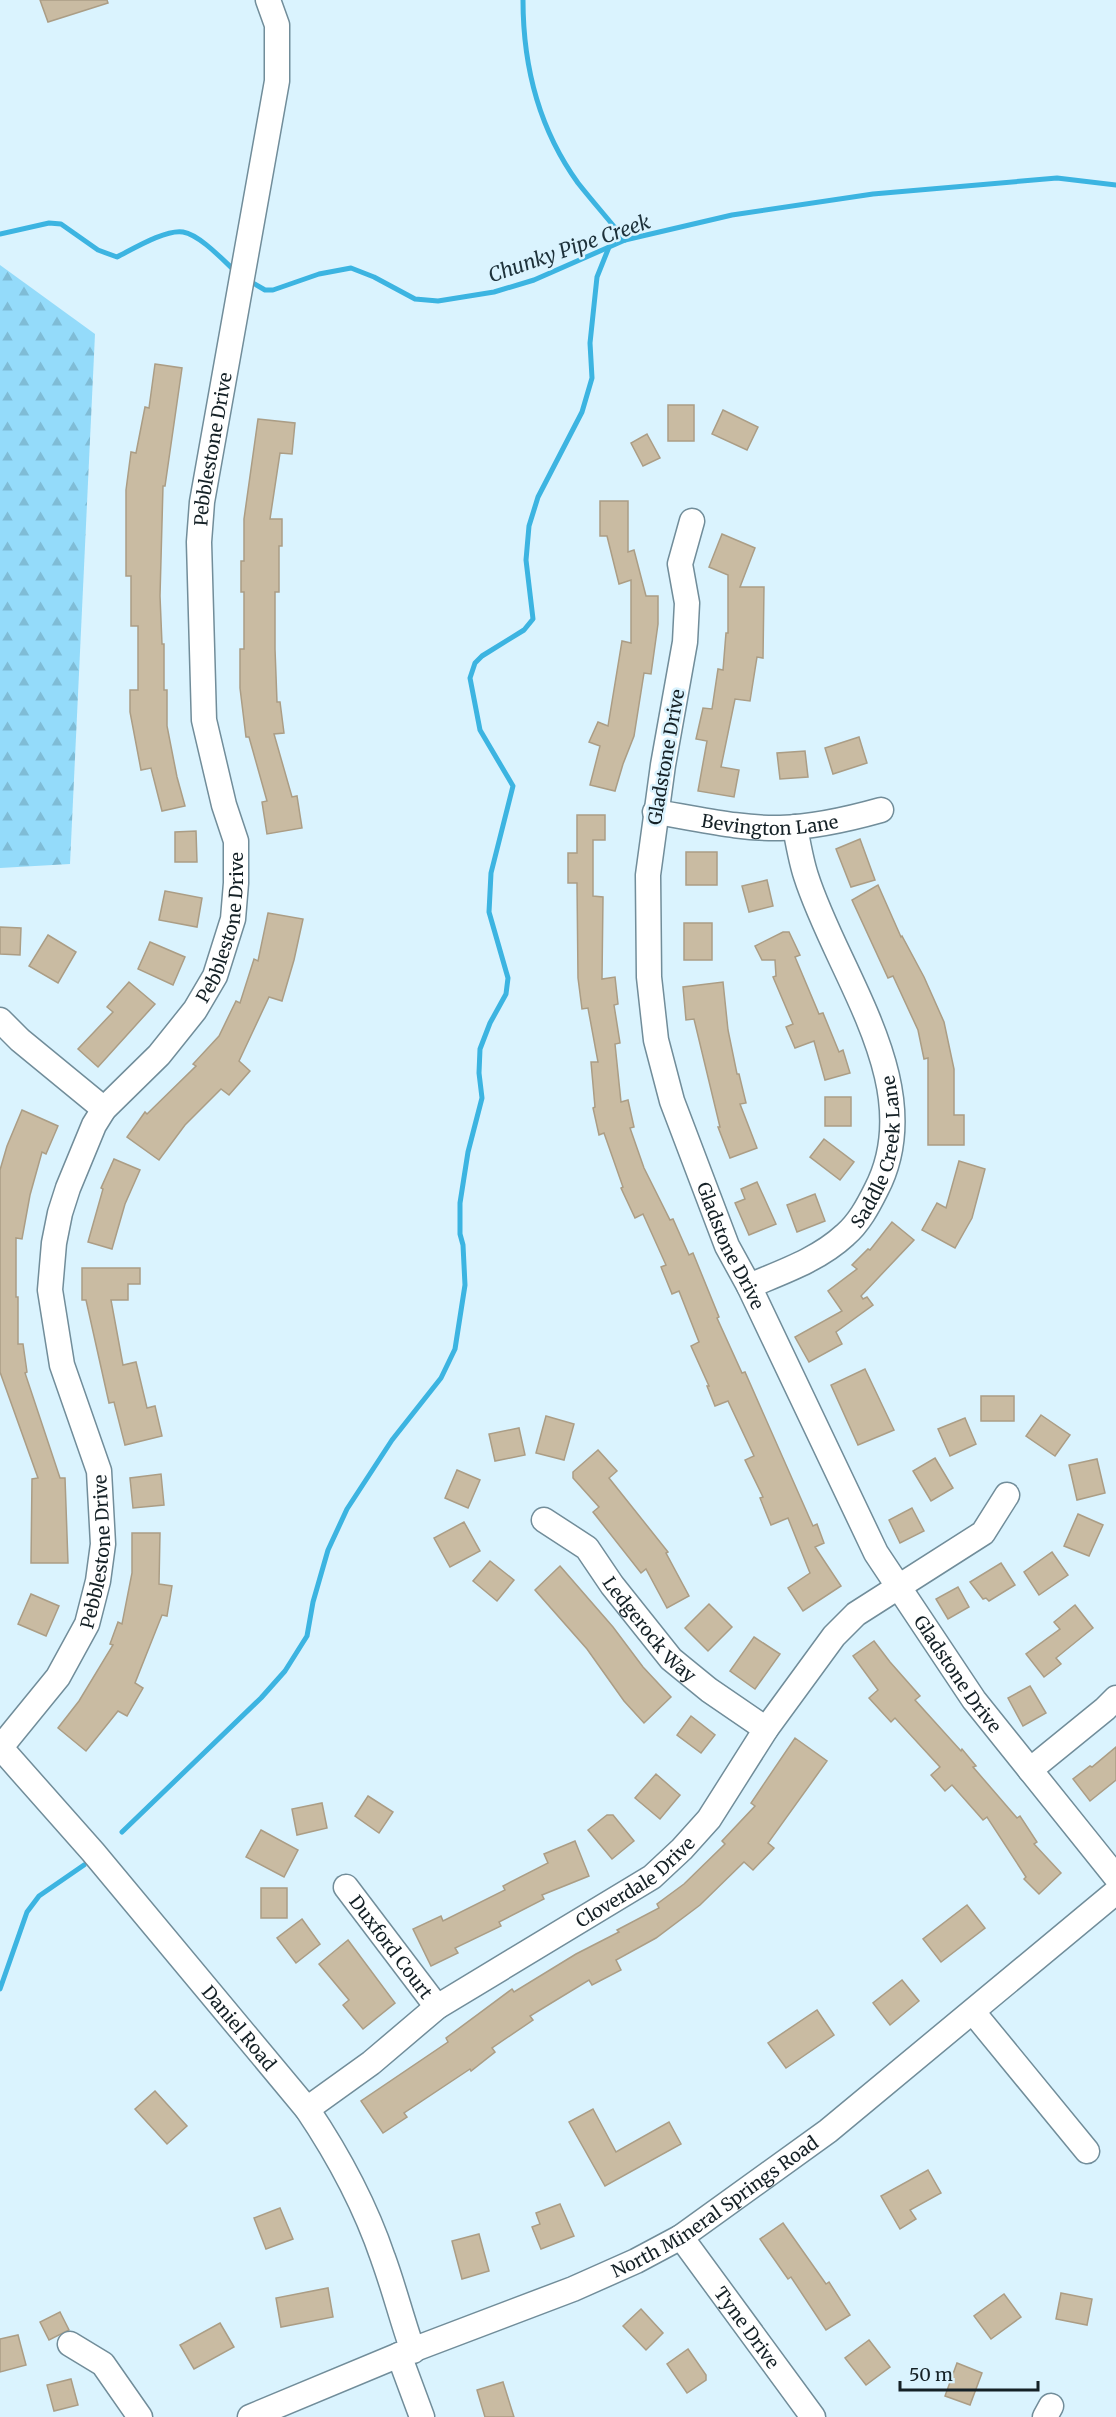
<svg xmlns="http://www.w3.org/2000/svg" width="1116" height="2417" font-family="Merriweather,serif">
<defs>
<pattern id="forest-firs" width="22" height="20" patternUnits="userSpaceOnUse" patternTransform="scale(1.5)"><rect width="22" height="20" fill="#94dbfa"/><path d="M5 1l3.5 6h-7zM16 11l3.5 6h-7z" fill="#7fbcd6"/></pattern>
</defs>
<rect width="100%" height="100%" fill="#daf3fe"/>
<polygon fill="url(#forest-firs)" points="0,265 95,334 70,864 0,868"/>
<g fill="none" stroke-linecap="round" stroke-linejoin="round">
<g stroke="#3cb4e1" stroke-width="5">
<path d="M523,0c0,65 16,129 55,183 15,19 32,38 47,57"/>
<path d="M0,234l49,-11 12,1 37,26 19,7c16,-8 49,-28 66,-25 17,3 40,28 53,40"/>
<polyline points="248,280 265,290 273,290 319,274 351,268 374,277 415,299 438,301 494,292 534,280 625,240 732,215 873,194 1057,178 1116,185"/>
<polyline points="122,1832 261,1698 285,1671 307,1636 313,1602 328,1550 347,1509 392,1440 441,1378 455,1349 465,1285 463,1245 460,1234 460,1203 468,1152 482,1098 479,1073 480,1049 490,1023 506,994 508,978 489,912 491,873 513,786 480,730 470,678 475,663 482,656 524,630 533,619 526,560 529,526 538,497 582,412 592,378 590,343 597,277 609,247"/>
<polyline points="0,1989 27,1912 39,1896 84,1865"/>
</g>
</g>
<g fill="#c9bba2" stroke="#ab9d85" stroke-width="1.5">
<polygon points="40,0 107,0 108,3 48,22"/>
<polygon points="155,364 182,368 165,486 163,486 160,596 162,644 164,644 164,690 167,690 167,726 177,777 185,806 162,811 151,768 141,770 130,712 130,690 138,690 138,626 131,626 131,576 126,576 126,490 131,452 136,453 145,407 149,408"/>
<rect x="668" y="405" width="26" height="36"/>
<polygon points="723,410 758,427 747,450 712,434"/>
<polygon points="258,419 295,423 292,454 280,453 270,519 282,519 282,546 279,546 279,592 275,592 275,649 277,702 280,702 284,733 274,734 292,797 297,796 302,828 267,834 262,802 267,801 249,737 246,737 240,688 240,649 244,649 244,592 241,592 241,561 244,561 244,519"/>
<polygon points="647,434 660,458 643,466 631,443"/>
<polygon points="600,501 628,501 628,552 634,550 646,596 658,596 658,624 651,674 644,673 634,736 623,764 615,791 590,785 600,746 589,742 598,722 608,726 622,641 631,643 631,580 619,584 607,536 600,536"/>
<polygon points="722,534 755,548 740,587 764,587 763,658 757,657 750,701 735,699 721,767 739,770 734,797 698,791 707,741 696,739 703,708 712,709 718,669 723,670 726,633 728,633 728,575 709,567"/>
<polygon points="859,737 867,763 833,774 825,748"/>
<polygon points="805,751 808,777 780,779 777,753"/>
<polygon points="577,815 605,815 605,840 593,840 593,896 603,897 602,979 615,977 618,1004 614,1005 620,1043 615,1044 621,1102 628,1100 634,1127 630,1128 644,1168 670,1220 673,1219 689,1255 693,1253 719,1317 717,1318 742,1373 745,1372 813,1526 817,1524 824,1543 815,1547 841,1586 803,1611 788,1588 810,1573 788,1518 771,1525 760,1498 763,1497 745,1460 754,1456 728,1401 715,1406 707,1386 709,1386 691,1346 699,1342 679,1291 672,1294 661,1267 666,1265 643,1214 635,1218 621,1188 623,1187 604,1133 599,1135 593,1108 595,1107 591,1062 598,1062 588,1008 582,1009 578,978 577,883 568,883 568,853 577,853"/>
<polygon points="196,831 197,862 175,862 175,832"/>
<polygon points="860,839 875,880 851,887 836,849"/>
<rect x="686" y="852" width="31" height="33"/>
<polygon points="767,880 773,906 749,912 742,886"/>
<polygon points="878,885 901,937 902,936 924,977 944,1022 954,1069 954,1115 964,1115 964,1145 928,1145 928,1058 924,1059 918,1030 893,976 888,978 852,900"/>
<polygon points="165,891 202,898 197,927 159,920"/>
<polygon points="268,913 303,919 294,960 282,1001 269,997 239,1061 250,1071 229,1095 221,1089 185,1125 159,1160 127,1137 145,1112 147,1114 196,1066 193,1064 219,1036 236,1001 240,1003 254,959 258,961"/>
<rect x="684" y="923" width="28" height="37"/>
<polygon points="0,927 21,928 20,955 0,954"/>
<polygon points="783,932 789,932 800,955 795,957 819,1014 823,1013 839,1052 843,1050 850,1073 825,1080 814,1041 795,1048 786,1027 793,1024 773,977 776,976 775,960 762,960 755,946"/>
<polygon points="48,935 76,952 58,983 29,966"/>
<polygon points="150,942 185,957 173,985 138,969"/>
<polygon points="129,982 155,1004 98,1067 78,1049 113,1012 107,1007"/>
<polygon points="723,982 728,1030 737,1074 739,1074 746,1103 740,1104 757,1148 730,1158 718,1127 720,1127 694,1019 686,1020 683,987"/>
<rect x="825" y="1097" width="26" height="29"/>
<polygon points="22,1110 58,1126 46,1154 42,1152 30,1195 22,1239 16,1238 16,1297 18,1297 18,1344 23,1344 27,1372 25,1373 60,1478 65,1478 68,1563 31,1563 32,1479 38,1478 0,1372 0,1170 7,1146"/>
<polygon points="824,1139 854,1162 840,1180 810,1157"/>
<polygon points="114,1159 140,1170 125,1204 112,1249 88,1242 103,1189 101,1188"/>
<polygon points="959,1161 985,1169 972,1218 955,1248 922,1230 937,1203 946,1208"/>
<polygon points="757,1182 776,1224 749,1235 735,1203 745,1199 741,1189"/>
<polygon points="815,1194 825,1221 797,1232 787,1205"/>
<polygon points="892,1222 914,1240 861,1296 863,1299 867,1297 873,1305 836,1332 842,1344 809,1362 795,1337 842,1311 828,1291 857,1269 852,1265 868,1249 870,1250"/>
<polygon points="82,1268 140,1268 140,1284 128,1284 128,1300 111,1300 123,1365 136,1362 147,1408 155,1406 162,1436 125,1445 114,1402 109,1403 86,1300 82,1300"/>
<polygon points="865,1369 894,1430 858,1445 831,1385"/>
<rect x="981" y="1396" width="33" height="25"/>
<polygon points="1041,1415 1070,1435 1055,1456 1026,1436"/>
<polygon points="546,1416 574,1424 564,1460 536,1453"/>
<polygon points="965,1418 976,1444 950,1456 938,1429"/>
<polygon points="519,1428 525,1455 495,1461 489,1434"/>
<polygon points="598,1450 617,1471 609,1478 668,1552 666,1553 689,1596 667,1608 646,1569 641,1573 593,1512 599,1507 573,1478 573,1472"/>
<polygon points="935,1458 953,1488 931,1501 913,1471"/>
<polygon points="1097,1459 1105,1493 1077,1500 1069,1465"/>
<polygon points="457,1470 480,1480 468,1508 445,1498"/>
<polygon points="161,1474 164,1505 133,1508 130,1478"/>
<polygon points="912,1508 924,1531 900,1543 889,1520"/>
<polygon points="1078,1514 1103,1525 1089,1556 1064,1546"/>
<polygon points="464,1522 480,1551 450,1567 434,1538"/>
<polygon points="132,1533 160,1533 159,1584 172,1586 167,1616 162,1615 135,1683 143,1688 127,1716 118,1711 86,1751 58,1728 79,1701 113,1645 110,1644 118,1622 122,1624 132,1573"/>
<polygon points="1052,1552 1068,1575 1039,1595 1024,1572"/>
<polygon points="490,1561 514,1580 497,1601 473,1581"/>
<polygon points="1001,1563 1015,1585 989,1601 986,1598 983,1599 970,1582"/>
<polygon points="560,1566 613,1627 643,1667 671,1697 644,1723 624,1701 587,1649 535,1590"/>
<polygon points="958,1587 969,1607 948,1619 936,1599"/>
<polygon points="31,1594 59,1606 46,1636 18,1624"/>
<polygon points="709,1604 732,1627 708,1651 685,1628"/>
<polygon points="1075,1605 1093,1628 1056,1658 1061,1664 1044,1677 1026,1654 1060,1629 1054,1622"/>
<polygon points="754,1637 780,1654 755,1689 730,1671"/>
<polygon points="874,1641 890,1662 920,1696 915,1700 961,1751 962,1749 976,1766 973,1767 1017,1818 1020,1816 1037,1842 1034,1844 1061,1873 1039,1894 1024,1879 1026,1877 987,1817 983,1820 952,1785 945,1791 931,1775 940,1767 895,1718 891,1722 869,1698 878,1690 853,1656"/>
<polygon points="1030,1686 1046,1713 1023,1726 1008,1698"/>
<polygon points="691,1716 715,1735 701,1753 677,1735"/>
<polygon points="795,1738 827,1761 768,1843 774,1848 753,1870 744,1862 700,1905 656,1938 616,1960 621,1970 592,1985 589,1980 530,2016 533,2020 492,2048 495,2052 471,2071 470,2069 404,2113 407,2117 383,2133 361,2101 448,2042 446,2038 512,1989 514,1992 576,1954 619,1932 617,1930 659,1908 657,1904 684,1884 725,1844 722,1841 755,1806 751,1803"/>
<polygon points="1116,1747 1116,1780 1090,1801 1073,1779 1090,1766 1092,1767"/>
<polygon points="656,1774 680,1795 660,1819 635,1798"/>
<polygon points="368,1796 393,1812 379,1833 355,1816"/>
<polygon points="322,1803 327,1828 297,1835 292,1809"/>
<polygon points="607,1815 613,1815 634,1841 612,1859 588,1830"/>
<polygon points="261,1830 298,1850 284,1877 246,1857"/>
<polygon points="575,1841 589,1876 542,1895 544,1899 499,1922 501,1926 455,1948 458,1953 431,1966 413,1929 441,1916 443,1921 505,1890 503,1886 548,1863 544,1854"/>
<rect x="261" y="1888" width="26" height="30"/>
<polygon points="967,1905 985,1928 941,1962 923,1939"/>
<polygon points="302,1919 320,1944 296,1963 277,1938"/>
<polygon points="348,1940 395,2003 363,2029 343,2005 349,2000 319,1964"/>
<polygon points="902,1980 919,2001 890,2025 873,2003"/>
<polygon points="817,2010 834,2035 786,2068 768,2043"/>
<polygon points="155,2091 187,2126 167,2144 135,2109"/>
<polygon points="593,2109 616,2152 669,2122 681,2144 605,2186 569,2122"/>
<polygon points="928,2170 941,2193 910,2210 916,2219 900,2229 881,2196"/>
<polygon points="560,2204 574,2236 541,2249 532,2227 540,2224 536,2213"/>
<polygon points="280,2208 293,2239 266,2249 254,2218"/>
<polygon points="783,2223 826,2284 829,2282 850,2315 826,2330 791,2277 788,2279 760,2239"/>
<polygon points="479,2234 489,2271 462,2279 452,2241"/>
<polygon points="328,2288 333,2317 281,2327 276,2298"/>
<polygon points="1061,2293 1092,2299 1087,2325 1056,2319"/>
<polygon points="1004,2294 1021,2317 991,2339 974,2316"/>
<polygon points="641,2309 663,2333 646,2350 623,2326"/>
<polygon points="60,2312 69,2330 49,2340 40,2322"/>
<polygon points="220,2323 234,2347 194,2369 180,2345"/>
<polygon points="18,2335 26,2365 0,2372 0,2339"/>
<polygon points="869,2340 890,2367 866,2385 845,2358"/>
<polygon points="688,2349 706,2375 706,2380 687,2393 667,2364"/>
<polygon points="957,2363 982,2373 970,2405 945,2396"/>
<polygon points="71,2379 78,2405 54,2411 47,2385"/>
<polygon points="503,2382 514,2417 485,2417 477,2390"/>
</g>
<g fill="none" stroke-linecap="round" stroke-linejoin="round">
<g stroke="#718d9a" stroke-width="27">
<g id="minor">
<path id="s1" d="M692,521l-12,43 7,39 -2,39 -22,123 -15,110 1,102 7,63 16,61 55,145 22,40 127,267 98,147 142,177"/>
<path id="s2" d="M655,812c41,6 84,17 125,16 35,-1 69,-9 101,-18"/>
<polyline points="0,1020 20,1040 104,1109"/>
<path id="s3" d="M749,1286c33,-14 69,-26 96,-51 14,-12 23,-29 31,-45 54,-103 -39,-216 -70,-314 -5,-15 -8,-33 -11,-49"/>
<path id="s4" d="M544,1520l43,28 25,37 59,74 38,31 57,39"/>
<path id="s5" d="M0,1747l93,105 214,257c31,46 58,96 76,149 11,30 19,62 30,93"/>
<path id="s6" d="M1,1747l57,-70 29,-53 11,-43 5,-37 -4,-73 -37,-106 -12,-75 4,-47 6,-30 8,-25 26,-63 10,-16 55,-54 36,-45 20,-34 18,-57 3,-36v-42l-12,-36 -20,-85 -5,-178 3,-40 75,-421v-56l-9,-25"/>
<polyline points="1030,1770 1105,1709 1116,1698"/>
<path id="s7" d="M346,1887l91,120"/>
<polyline points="973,2012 1087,2151"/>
<path id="s8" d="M307,2109l64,-46 66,-56 215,-130 30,-28 27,-30 57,-90 68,-93 22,-22 127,-81 24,-38"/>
<path id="s9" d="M681,2237l132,180"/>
<polyline points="70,2344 103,2364 140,2417"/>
<polyline points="399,2355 422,2417"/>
<path id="s10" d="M250,2417l149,-62 174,-66 63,-28 45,-24 147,-106 288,-239"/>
<polyline points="1045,2417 1051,2406"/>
</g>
</g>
<use href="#minor" stroke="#fff" stroke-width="24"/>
</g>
<g text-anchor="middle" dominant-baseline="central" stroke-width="5" stroke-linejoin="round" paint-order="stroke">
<g font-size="18" fill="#152126" stroke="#daf3fe">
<text stroke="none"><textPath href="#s6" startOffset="1394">Pebblestone Drive</textPath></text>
<text transform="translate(666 757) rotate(-80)">Gladstone Drive</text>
<text stroke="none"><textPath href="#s2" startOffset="116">Bevington Lane</textPath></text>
<text stroke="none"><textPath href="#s6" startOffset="908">Pebblestone Drive</textPath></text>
<text stroke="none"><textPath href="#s3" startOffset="202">Saddle Creek Lane</textPath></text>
<text stroke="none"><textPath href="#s1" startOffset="744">Gladstone Drive</textPath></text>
<text stroke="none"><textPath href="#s6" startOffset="224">Pebblestone Drive</textPath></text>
<text stroke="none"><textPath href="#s4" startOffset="154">Ledgerock Way</textPath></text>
<text stroke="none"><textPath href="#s1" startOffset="1230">Gladstone Drive</textPath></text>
<text stroke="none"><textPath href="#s8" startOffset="400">Cloverdale Drive</textPath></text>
<text stroke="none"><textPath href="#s7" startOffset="75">Duxford Court</textPath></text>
<text stroke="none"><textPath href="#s5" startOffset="369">Daniel Road</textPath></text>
<text stroke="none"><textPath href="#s10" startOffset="512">North Mineral Springs Road</textPath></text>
<text stroke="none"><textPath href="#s9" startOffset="112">Tyne Drive</textPath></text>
</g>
<g font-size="20" font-style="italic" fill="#1d313a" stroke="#daf3fe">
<text transform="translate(569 248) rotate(-19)">Chunky Pipe Creek</text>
</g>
</g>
<path d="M900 2381v9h138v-9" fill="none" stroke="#152126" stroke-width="3"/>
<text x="909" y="2381" font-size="18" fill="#152126" stroke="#daf3fe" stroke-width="4.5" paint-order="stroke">50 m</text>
</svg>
